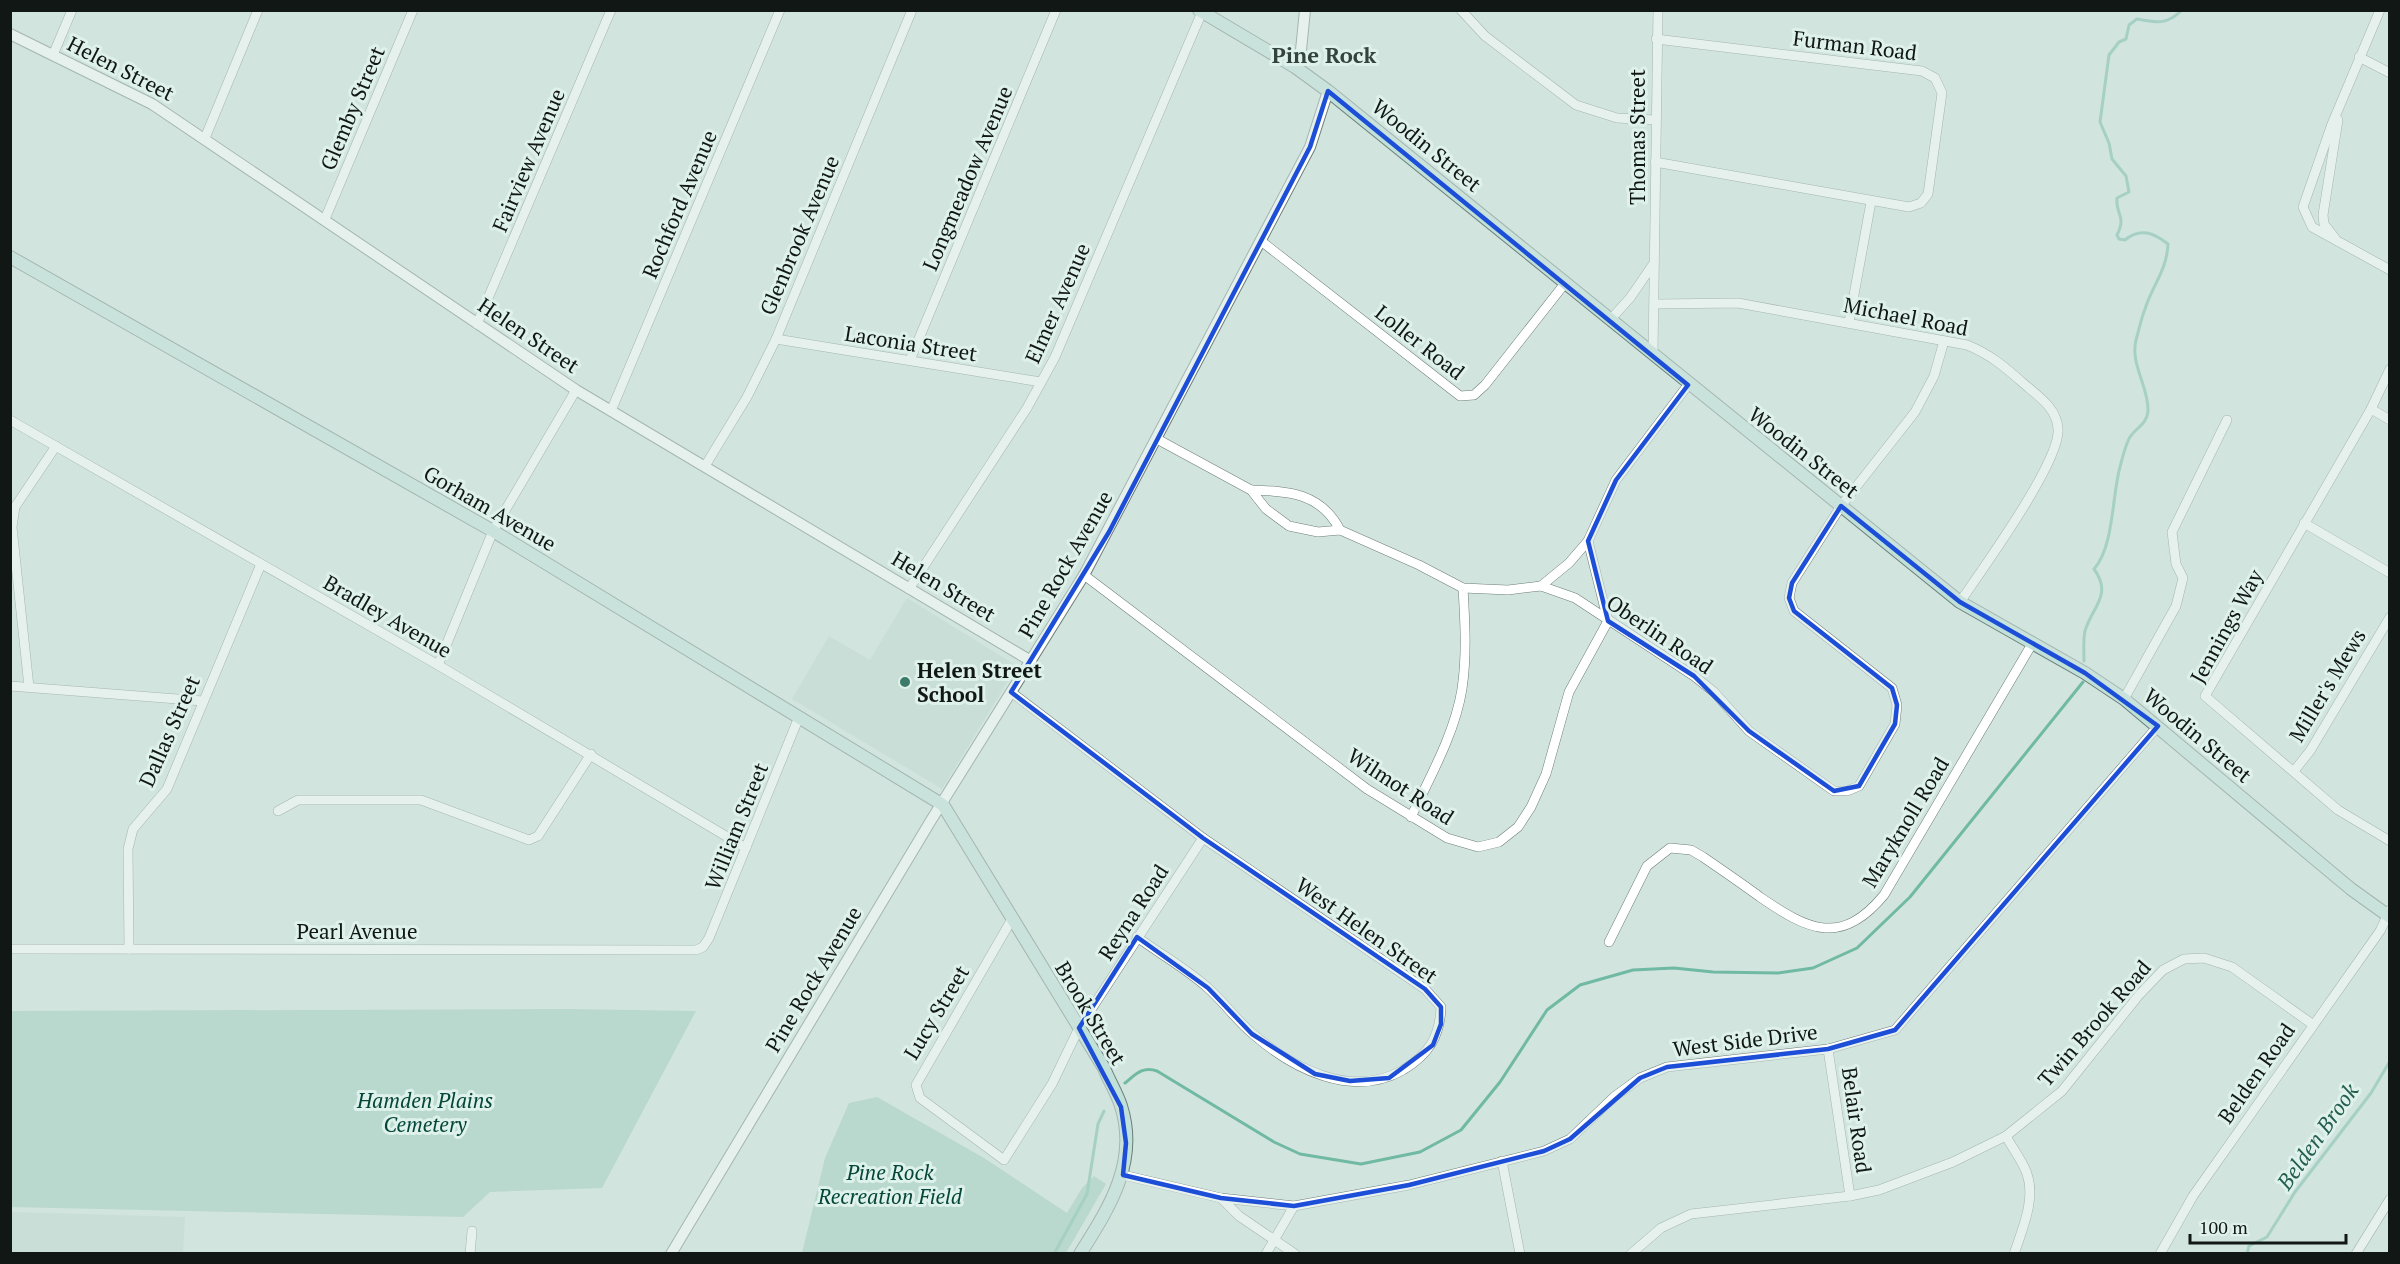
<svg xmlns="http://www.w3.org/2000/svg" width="2400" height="1264" font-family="'PT Serif',serif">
<rect width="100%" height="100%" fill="#d2e4de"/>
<g fill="#bed8cf">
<polygon points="907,598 1017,666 942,789 792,699 829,636 870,660"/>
<polygon points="11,1212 185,1217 183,1253 11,1253"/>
</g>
<g fill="#9cc9ba">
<polygon points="567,1009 696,1011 602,1188 490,1192 463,1217 11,1207 11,1011"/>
<polygon points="877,1097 984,1158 1067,1213 1082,1188 1094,1176 1106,1184 1066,1253 802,1253 825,1158 849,1103"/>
</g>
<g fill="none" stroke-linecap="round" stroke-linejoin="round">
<g stroke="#70b9a3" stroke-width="3">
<path d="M2084,661c0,-10 -1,-21 1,-30 7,-24 28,-36 9,-62 20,-22 18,-74 26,-102 2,-8 5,-19 8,-26 4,-12 19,-15 20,-30 1,-24 -18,-46 -12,-71 3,-10 5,-21 9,-31 7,-23 22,-39 23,-65 -14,-11 -28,-17 -43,-4l-6,-1 -2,-4c10,-20 -2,-20 0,-37l12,-6 -3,-16 -14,-17 -3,-16 -9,-21 9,-67 10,-13 7,-3 3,-14 8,-6c20,4 30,6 45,-9"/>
<path d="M1125,1083c11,-9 18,-17 32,-12l117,71 26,12 61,10 59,-12 41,-22 39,-48 47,-72 33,-25 53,-15 41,-2 39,4 65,1 35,-5 44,-20 53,-51 173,-215"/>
<polyline points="1054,1254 1087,1194 1098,1124 1104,1111"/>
<polyline points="2247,1254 2249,1246 2267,1237 2295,1192 2371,1093 2390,1061"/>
</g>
<g stroke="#6d7e78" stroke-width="10">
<g id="minor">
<polyline points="1461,10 1485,36 1576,105 1617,118 1655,120"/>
<polyline points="2380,10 2332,124 2303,207 2312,227 2390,270"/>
<polyline points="53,55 72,10"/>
<polyline points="2359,57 2390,73"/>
<polyline points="205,138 258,10"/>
<polyline points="1655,162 1909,207 1921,203 1928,194 1942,93 1935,78 1922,71 1656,39"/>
<polyline points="325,219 413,10"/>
<polyline points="2335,238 2324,224 2323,215 2338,120"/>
<polyline points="1261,241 1460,396 1474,395 1485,385 1566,282"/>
<path d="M1656,304l82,-1 229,42c23,9 39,23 56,38 15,13 34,25 35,46 3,32 -77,142 -98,173"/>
<polyline points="1610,320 1630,298 1654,263"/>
<polyline points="1849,322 1871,202"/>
<polyline points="477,324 611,10"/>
<polyline points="776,339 1041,382"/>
<polyline points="1653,354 1658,10"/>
<polyline points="910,360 1056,10"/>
<polyline points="2390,369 2371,409 2205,696 2338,810 2390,841"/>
<polyline points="2371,409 2390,420"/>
<polyline points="611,411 780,10"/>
<polyline points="10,420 438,665 746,848"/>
<polyline points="1157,439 1251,490 1266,509 1289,526 1318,532 1340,530 1419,565 1463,588 1508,590 1541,586 1575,598 1694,676 1714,692 1749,731 1834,791 1847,791 1859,786 1895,724 1897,705 1892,688 1794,611 1789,598 1792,583 1841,506 1915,412 1934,376 1944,341"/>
<polyline points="705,466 747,397 776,339 912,10"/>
<path d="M1251,490c38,1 70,3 89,40"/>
<polyline points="2304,523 2390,573"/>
<polyline points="1084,575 1367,789 1447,838 1478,847 1499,842 1518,827 1531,807 1546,774 1569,692 1608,621 1588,541"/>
<polyline points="1541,586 1569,563 1588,541 1616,480 1688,385"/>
<polyline points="909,589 1027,408 1055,357 1202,12"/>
<polyline points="438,665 493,531 576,390"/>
<polyline points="10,686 203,701"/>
<polyline points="29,687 12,527 15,507 56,446"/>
<path d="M1011,692l192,146 222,151 16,18c-1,30 -13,48 -38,63 -51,29 -110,-1 -150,-36 -17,-14 -29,-32 -45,-46 -21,-19 -48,-34 -71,-51"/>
<polyline points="2124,699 2176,606 2183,578 2176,564 2172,532 2227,420"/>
<polyline points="2294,771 2310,751 2390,617"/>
<polyline points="278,811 298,800 421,800 529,840 538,836 591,754"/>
<path d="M1411,817c19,-40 44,-84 51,-128 5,-34 3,-67 1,-101"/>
<polyline points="1012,919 916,1085 920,1098 1004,1160 1052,1084 1079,1028 1203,838"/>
<path d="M1609,942l38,-76 23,-18 21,2 12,7c19,13 38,26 57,40 48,33 81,50 124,-2l148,-251"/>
<polyline points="10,949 696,950 703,947 709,938 799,717"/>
<polyline points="129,949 128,849 133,829 167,789 261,564"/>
<polyline points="1828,1049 1850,1196"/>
<path d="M2006,1136c6,12 17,25 21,38 9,25 -5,56 -13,80"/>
<polyline points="1502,1161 1520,1254"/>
<polyline points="1123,1175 1221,1198 1294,1206 1409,1185 1544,1151 1570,1139 1614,1097 1640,1078 1667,1067 1828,1049 1895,1030 2158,726"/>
<polyline points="1221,1198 1239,1216 1295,1254"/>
<polyline points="470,1254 472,1231"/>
<polyline points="1266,1254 1294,1206"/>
<polyline points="1631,1254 1661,1228 1691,1214 1850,1196 1879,1190 1953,1162 2006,1136 2062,1091 2139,995 2163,970 2184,959 2204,958 2232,967 2312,1024"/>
<polyline points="2160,1254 2193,1196 2380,931 2390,910"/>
<polyline points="2356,1254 2390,1199"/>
</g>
</g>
<g stroke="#6d7e78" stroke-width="12">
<g id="tertiary">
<polyline points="10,34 152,104 576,390 1031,661"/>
<polyline points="1295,67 1301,50 1305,10"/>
<polyline points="671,1254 930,822 1084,575 1310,147 1328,91"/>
</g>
</g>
<g stroke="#6d7e78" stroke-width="14">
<g id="secondary">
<polyline points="1199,10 1295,67 1328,91 1960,602 2085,673 2124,699 2351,889 2390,917"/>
<path d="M10,257l483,274 450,274 161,263c5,13 13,25 17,38 18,56 -12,102 -41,148"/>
</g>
</g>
<use href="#minor" stroke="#fff" stroke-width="9"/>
<use href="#tertiary" stroke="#fff" stroke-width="10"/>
<use href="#secondary" stroke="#c0e1d9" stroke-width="12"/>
</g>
<path d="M0 0H2400V1264H0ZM1328,91l360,294 -72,95 -28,61 20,80 86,55 55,55 85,60 25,-5 36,-62 2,-19 -5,-17 -98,-77 -5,-13 3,-15 49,-77 119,96 125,71 73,53 -263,304 -67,19 -161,18 -27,11 -70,61 -26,12 -135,34 -115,21 -73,-8 -98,-23 3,-32 -5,-36 -42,-79 58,-91 71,51 44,46 63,40 35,7 39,-3 44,-33 8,-21v-17l-16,-18 -222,-151 -192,-146 98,-160 201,-385z" fill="#d2e4de" fill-opacity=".55" fill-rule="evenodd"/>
<path fill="none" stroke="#1d4ed8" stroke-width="4.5" stroke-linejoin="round" d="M1328,91l360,294 -72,95 -28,61 20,80 86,55 55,55 85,60 25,-5 36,-62 2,-19 -5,-17 -98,-77 -5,-13 3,-15 49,-77 119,96 125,71 73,53 -263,304 -67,19 -161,18 -27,11 -70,61 -26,12 -135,34 -115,21 -73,-8 -98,-23 3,-32 -5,-36 -42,-79 58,-91 71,51 44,46 63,40 35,7 39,-3 44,-33 8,-21v-17l-16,-18 -222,-151 -192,-146 98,-160 201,-385z"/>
<circle fill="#3c7b69" stroke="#dff1eb" stroke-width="2" cx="905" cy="682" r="6"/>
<g text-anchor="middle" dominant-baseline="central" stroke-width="6" stroke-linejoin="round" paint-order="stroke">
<g font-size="21" fill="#111715" stroke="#dff1eb">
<text transform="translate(1855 45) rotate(7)">Furman Road</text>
<text transform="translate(121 68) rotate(27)">Helen Street</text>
<text transform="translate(352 108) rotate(-67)">Glemby Street</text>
<text transform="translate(1637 137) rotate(-90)">Thomas Street</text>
<text transform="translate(1427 145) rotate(39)">Woodin Street</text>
<text transform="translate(528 160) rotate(-67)">Fairview Avenue</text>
<text transform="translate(967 178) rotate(-67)">Longmeadow Avenue</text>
<text transform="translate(679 204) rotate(-67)">Rochford Avenue</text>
<text transform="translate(799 235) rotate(-67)">Glenbrook Avenue</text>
<text transform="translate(1057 303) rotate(-66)">Elmer Avenue</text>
<text transform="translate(1906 316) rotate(11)">Michael Road</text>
<text transform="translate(529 335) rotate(34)">Helen Street</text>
<text transform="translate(1420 342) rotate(38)">Loller Road</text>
<text transform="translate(911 343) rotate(9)">Laconia Street</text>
<text transform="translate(1804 452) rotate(38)">Woodin Street</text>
<text transform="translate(490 508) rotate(30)">Gorham Avenue</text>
<text transform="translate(1065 564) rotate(-60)">Pine Rock Avenue</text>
<text transform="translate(944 586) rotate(31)">Helen Street</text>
<text transform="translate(388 616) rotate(30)">Bradley Avenue</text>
<text transform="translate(2226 626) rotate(-61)">Jennings Way</text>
<text transform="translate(1660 634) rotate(34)">Oberlin Road</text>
<text transform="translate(2327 685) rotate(-59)">Miller's Mews</text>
<text transform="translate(169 731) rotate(-66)">Dallas Street</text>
<text transform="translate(2198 735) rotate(40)">Woodin Street</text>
<text transform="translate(1401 786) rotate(33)">Wilmot Road</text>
<text transform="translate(1905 822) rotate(-59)">Maryknoll Road</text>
<text transform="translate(736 826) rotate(-68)">William Street</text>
<text transform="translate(1133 912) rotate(-57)">Reyna Road</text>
<text transform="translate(1367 930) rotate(35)">West Helen Street</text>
<text x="357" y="931">Pearl Avenue</text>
<text transform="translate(813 979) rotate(-59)">Pine Rock Avenue</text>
<text transform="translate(936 1012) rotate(-59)">Lucy Street</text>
<text transform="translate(1091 1013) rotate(59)">Brook Street</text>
<text transform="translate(2094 1023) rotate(-49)">Twin Brook Road</text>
<text transform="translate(1745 1040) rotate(-7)">West Side Drive</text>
<text transform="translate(2256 1073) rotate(-55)">Belden Road</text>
<text transform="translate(1857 1120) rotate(82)">Belair Road</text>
</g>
<g font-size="21" font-weight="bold" fill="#111715" stroke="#dff1eb" text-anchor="start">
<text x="917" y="670">Helen Street<tspan x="917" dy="24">School</tspan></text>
</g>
<g font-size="21" font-style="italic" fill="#044739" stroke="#dff1eb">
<text x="425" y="1100">Hamden Plains<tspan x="425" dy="24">Cemetery</tspan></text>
<text x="890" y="1172">Pine Rock<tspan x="890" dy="24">Recreation Field</tspan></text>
</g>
<g font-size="22" font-weight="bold" fill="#34433e" stroke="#dff1eb">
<text x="1324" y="54">Pine Rock</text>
</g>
<g font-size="22" font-style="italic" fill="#235e4e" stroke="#dff1eb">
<text transform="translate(2317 1136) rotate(-55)">Belden Brook</text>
</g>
</g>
<rect width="2400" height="1264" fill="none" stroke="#111715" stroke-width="24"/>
<path d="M2190 1234v9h156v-9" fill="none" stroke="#111715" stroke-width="3"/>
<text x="2199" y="1234" font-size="18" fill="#111715" stroke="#dff1eb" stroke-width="4.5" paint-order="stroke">100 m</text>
</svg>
